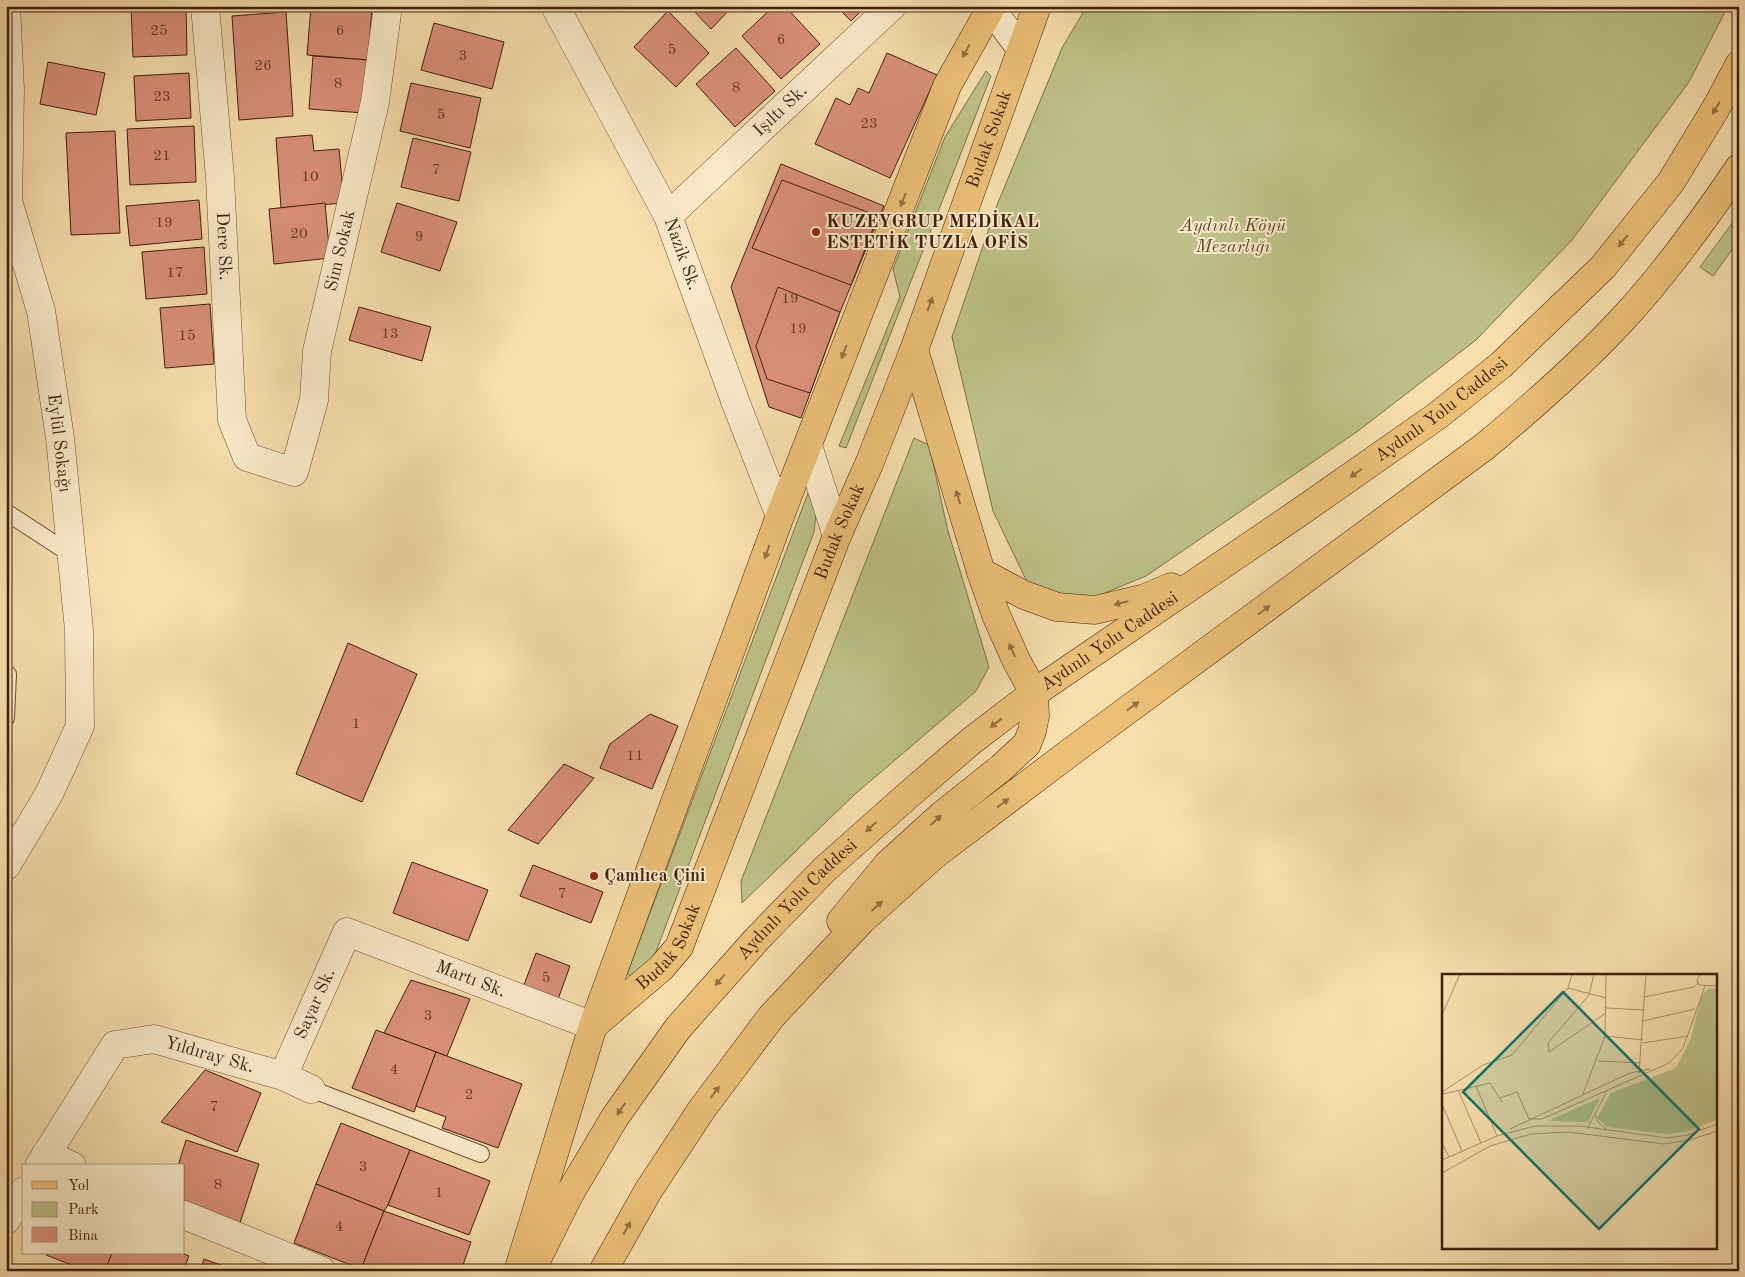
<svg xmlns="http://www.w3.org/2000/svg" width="1745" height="1277" font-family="'Old Standard TT',serif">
<rect width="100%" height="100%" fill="#f6dead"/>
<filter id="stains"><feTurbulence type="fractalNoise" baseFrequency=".004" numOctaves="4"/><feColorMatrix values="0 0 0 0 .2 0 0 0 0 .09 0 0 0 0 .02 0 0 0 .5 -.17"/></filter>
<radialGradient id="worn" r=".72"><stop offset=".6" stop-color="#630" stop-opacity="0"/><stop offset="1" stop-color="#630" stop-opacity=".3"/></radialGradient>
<g fill="#bdc189" stroke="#7e704a">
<polygon points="1087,6 1728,6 1689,82 1572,240 1476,340 1358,431 1146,576 1083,602 1028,584 993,511 952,337 997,205 1062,48"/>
<polygon points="986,71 991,76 846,448 839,446 900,297 893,269 945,137"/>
<polygon points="1739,214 1739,240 1713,276 1700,267"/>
<polygon points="914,438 929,445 948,531 989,667 976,691 854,795 742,903 741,881"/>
<polygon points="811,485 819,487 814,532 651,965 634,978 627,974"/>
</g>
<g fill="#da907a" stroke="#401f0c">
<polygon points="131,6 186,6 187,55 133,57"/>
<polygon points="311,6 372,7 368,60 307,55"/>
<polygon points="689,6 733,6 711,29"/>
<polygon points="774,6 785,6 820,44 781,79 742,36"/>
<polygon points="836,6 866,6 851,21"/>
<polygon points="668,11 709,53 676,87 634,47"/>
<polygon points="286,12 293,116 239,120 232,16"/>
<polygon points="434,23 504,42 492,89 421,70"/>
<polygon points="736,48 775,91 735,127 696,84"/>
<polygon points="887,53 937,75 890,178 815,144 836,98 850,105 858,88 869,93"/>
<polygon points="313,56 368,60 364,113 309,109"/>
<polygon points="48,62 105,73 96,115 40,104"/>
<polygon points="189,73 191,118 136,121 134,76"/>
<polygon points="411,83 481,98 470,148 400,131"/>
<polygon points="194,126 196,182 130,185 127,129"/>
<polygon points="115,131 120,233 71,235 66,133"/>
<polygon points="312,135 314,151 339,149 344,203 281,208 276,138"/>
<polygon points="413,138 471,152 459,201 401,187"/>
<polygon points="781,164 884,206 840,312 801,418 769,407 731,287"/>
<polygon points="782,180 878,216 851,285 752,248"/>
<polygon points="199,200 202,239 130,246 126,206"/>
<polygon points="325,203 330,258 274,264 269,209"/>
<polygon points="397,203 457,222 440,271 381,252"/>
<polygon points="204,247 207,294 146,299 142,252"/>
<polygon points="778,287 840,312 810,393 767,379 756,346"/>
<polygon points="210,304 214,364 165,368 160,308"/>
<polygon points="359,307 431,327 422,361 349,340"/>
<polygon points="348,643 417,674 362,802 296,774"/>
<polygon points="650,714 678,726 652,789 600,768 610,744"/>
<polygon points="564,764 594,778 538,844 508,830"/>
<polygon points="412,862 488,890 468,941 393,913"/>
<polygon points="533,865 603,892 591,923 520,896"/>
<polygon points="536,953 570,966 557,1002 522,990"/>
<polygon points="411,980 470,999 447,1056 384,1033"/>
<polygon points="376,1030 436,1052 414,1112 352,1088"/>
<polygon points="436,1052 522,1084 498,1148 442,1128 446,1117 416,1106"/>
<polygon points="205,1070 261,1093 237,1152 161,1122"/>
<polygon points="341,1123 410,1150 388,1205 384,1211 316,1184"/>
<polygon points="186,1140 259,1164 240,1223 184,1205 184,1166 178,1166"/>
<polygon points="410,1150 490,1181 469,1235 388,1205"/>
<polygon points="316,1184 384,1211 361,1269 294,1243"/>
<polygon points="384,1211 471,1242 461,1271 364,1271 361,1269"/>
<polygon points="47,1253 112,1253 105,1271 87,1271 46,1255"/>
<polygon points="112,1253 182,1253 189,1256 183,1271 105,1271"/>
<polygon points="204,1259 237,1271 200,1271"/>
</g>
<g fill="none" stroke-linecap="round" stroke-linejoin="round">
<g stroke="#6e4f34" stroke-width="18">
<g id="lane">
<polyline points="6,512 72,555"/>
<polyline points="6,674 8,674 6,718"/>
<polyline points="311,1089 481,1154"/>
</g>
</g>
<g stroke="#6e4f34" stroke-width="29">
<g id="street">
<path id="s1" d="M205,6l15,172 12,242 15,37 47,15 20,-72 3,-49 58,-249 13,-96"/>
<path id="s2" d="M555,6l113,210 69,190 43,110"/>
<path id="s3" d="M668,216l224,-210"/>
<polyline points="808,446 837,536"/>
<polyline points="6,866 49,794 80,726 79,630 60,438 41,311 8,201 10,90 6,6"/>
<path id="s4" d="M283,1076l64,-144 246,94"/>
<polyline points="46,1154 72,1166"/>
<path id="s5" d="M39,1166l76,-121 39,-6 129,37 28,13"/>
<polyline points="184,1215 322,1271"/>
<polyline points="6,1220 24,1191"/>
</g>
</g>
<g stroke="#401f0c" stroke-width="29">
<polyline id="secondary" points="989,6 1021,49"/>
</g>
<g stroke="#401f0c" stroke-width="29">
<g id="primary">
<polyline points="981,572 1024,595 1057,607 1095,610 1145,598 1171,587"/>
<polyline points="841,921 888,864 942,815 1001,768 1027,744 1032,731 1035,716 1034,693 1016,660 996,615 981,572 914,350"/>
<path id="s6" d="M594,1025l67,-57 18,-21 158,-411 32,-72 45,-114 123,-344"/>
<polyline points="520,1265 593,1026 780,516 947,86 992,6"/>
<path id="s7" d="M531,1271l39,-78 45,-76 63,-89 79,-89 68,-70 81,-72 64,-55 64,-49 266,-181 137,-96 64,-51 102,-98 68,-85 45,-74 23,-43"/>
<path d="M603,1271l45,-80 54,-82 69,-92 91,-97 71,-64 139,-105 412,-304c48,-40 94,-80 137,-126 44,-47 82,-100 118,-153"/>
</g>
</g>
<use href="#lane" stroke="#f9eaca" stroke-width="16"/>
<use href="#street" stroke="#f9eaca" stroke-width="28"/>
<use href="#secondary" stroke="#f9eaca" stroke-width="28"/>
<use href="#primary" stroke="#ebbf76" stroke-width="28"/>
</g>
<defs><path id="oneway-solid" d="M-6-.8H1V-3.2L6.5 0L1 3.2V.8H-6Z" transform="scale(1.25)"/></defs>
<g fill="#966f41">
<use href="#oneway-solid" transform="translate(966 51) rotate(118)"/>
<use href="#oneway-solid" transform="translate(1716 108) rotate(120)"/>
<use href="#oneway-solid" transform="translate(903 200) rotate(111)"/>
<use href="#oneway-solid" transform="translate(1623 241) rotate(129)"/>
<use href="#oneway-solid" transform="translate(930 304) rotate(-70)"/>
<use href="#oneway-solid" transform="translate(844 352) rotate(111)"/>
<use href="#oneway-solid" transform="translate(1356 473) rotate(145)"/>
<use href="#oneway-solid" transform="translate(958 497) rotate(-107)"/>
<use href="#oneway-solid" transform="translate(767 552) rotate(110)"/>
<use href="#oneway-solid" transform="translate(1121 603) rotate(166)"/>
<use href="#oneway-solid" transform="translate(1264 610) rotate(-37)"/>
<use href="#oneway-solid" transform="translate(1012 650) rotate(-114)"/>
<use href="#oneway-solid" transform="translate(1133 706) rotate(-36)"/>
<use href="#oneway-solid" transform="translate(996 723) rotate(142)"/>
<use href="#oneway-solid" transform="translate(1003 803) rotate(-37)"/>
<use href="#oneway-solid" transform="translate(936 820) rotate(-43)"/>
<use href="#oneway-solid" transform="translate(871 827) rotate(138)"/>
<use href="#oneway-solid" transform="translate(877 906) rotate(-42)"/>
<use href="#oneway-solid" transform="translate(720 980) rotate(131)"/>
<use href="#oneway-solid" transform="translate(715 1092) rotate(-53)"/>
<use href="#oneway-solid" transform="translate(621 1109) rotate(125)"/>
<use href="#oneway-solid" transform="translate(627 1228) rotate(-61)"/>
</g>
<g fill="#8f2418" stroke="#f9eaca" stroke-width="2">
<circle cx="816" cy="232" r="5"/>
<circle cx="594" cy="876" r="5"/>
</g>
<g text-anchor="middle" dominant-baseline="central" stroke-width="4" stroke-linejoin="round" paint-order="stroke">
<g font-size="15" fill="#663b28">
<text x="159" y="31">25</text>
<text x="340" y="31">6</text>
<text x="781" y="40">6</text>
<text x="672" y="50">5</text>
<text x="463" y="56">3</text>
<text x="263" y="66">26</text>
<text x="338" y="84">8</text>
<text x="736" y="88">8</text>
<text x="162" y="97">23</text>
<text x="441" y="115">5</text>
<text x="869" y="124">23</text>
<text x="162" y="156">21</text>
<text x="436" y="170">7</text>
<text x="310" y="177">10</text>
<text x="164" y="223">19</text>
<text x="299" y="234">20</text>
<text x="419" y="237">9</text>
<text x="175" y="273">17</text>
<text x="790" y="299">19</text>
<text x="798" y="329">19</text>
<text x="390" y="334">13</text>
<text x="187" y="336">15</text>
<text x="356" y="724">1</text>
<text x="635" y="756">11</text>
<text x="562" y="894">7</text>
<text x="546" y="978">5</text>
<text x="428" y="1016">3</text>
<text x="394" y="1070">4</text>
<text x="469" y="1095">2</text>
<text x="214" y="1107">7</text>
<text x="363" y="1167">3</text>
<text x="218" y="1185">8</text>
<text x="439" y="1193">1</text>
<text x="339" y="1227">4</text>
</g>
<g font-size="18" fill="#401f0c" stroke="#f9eaca">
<text stroke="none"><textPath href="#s3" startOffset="154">Işıltı Sk.</textPath></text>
<text stroke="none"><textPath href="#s6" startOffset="981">Budak Sokak</textPath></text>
<text stroke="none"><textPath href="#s1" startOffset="241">Dere Sk.</textPath></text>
<text stroke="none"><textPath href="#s1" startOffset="731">Sim Sokak</textPath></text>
<text stroke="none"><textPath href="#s2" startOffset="279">Nazik Sk.</textPath></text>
<text stroke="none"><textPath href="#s7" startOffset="1271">Aydınlı Yolu Caddesi</textPath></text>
<text transform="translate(59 443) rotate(83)">Eylül Sokağı</text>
<text stroke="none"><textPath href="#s6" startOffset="561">Budak Sokak</textPath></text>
<text stroke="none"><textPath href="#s7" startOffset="866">Aydınlı Yolu Caddesi</textPath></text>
<text stroke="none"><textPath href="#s7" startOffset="460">Aydınlı Yolu Caddesi</textPath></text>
<text stroke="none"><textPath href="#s6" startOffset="110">Budak Sokak</textPath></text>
<text stroke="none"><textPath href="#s4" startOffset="290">Martı Sk.</textPath></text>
<text stroke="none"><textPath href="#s4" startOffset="79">Sayar Sk.</textPath></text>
<text stroke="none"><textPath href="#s5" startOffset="240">Yıldıray Sk.</textPath></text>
</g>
<g font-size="18" font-weight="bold" fill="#401f0c" stroke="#f9eaca" text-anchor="start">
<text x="826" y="222">KUZEYGRUP MEDİKAL<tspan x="826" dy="21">ESTETİK TUZLA OFİS</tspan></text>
<text x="604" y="876">Çamlıca Çini</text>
</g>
<g font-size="18" font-style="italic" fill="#5f482b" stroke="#f9eaca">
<text x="1233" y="226">Aydınlı Köyü<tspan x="1233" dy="21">Mezarlığı</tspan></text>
</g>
</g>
<g transform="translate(1442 974)">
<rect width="275" height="275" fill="#f6dead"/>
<path d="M275,14v132l-29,11 -21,3 -60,-7 -10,-9 14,-25 65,-25 15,-30 10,-42 7,-7zM158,124l-12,24 -38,-1 2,-2z" fill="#bdc189"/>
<path fill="none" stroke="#ad926d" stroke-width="1" d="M152,0l-5,21 -41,48 1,9 57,-39M259,0l-4,6 2,5 18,1M126,14l38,10M202,23l50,-10 4,-4M164,34l38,2M0,41l18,-41M201,47l52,-12M163,62l38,4M201,69l45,-7M156,87l43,2M197,99l7,-99M34,112l21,50M16,116l23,53M0,118l41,-27 29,-10 56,-67 4,-14M1,120l47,-11 12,19M141,120l22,-58 1,-62M58,124l17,-6 12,27M0,130l20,47M153,140l3,8 8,7M87,145h13l127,-56 14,-15 22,-62M68,155l120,-56 20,-4M145,155l20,-38M0,169l7,14M0,186l55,-24 38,-10h45l87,12 21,-3 29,-11M0,199l48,-27 41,-12 37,-2 96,12 26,-4 27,-9"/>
<path fill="#0f766e" fill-opacity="0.15" stroke="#0f766e" stroke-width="2.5" d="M121,18l136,137 -100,100 -136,-137z"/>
<rect width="275" height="275" fill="none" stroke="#401f0c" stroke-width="2.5"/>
</g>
<rect width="1745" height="1277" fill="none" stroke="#f6dead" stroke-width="25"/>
<rect x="8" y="8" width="1730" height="1262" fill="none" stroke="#401f0c" stroke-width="2.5"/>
<rect x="12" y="12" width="1720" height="1252" fill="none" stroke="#401f0c"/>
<rect x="22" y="1164" width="162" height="90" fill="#f9eaca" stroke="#af997e"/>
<rect x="32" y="1181" width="25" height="8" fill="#ebbf76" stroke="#af997e"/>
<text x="68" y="1190" font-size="15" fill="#401f0c">Yol</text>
<rect x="32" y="1202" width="25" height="15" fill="#bdc189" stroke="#af997e"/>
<text x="68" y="1214" font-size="15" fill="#401f0c">Park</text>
<rect x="32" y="1227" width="25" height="15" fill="#da907a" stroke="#af997e"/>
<text x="68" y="1240" font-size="15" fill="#401f0c">Bina</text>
<rect width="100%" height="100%" filter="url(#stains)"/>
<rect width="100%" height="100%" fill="url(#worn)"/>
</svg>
